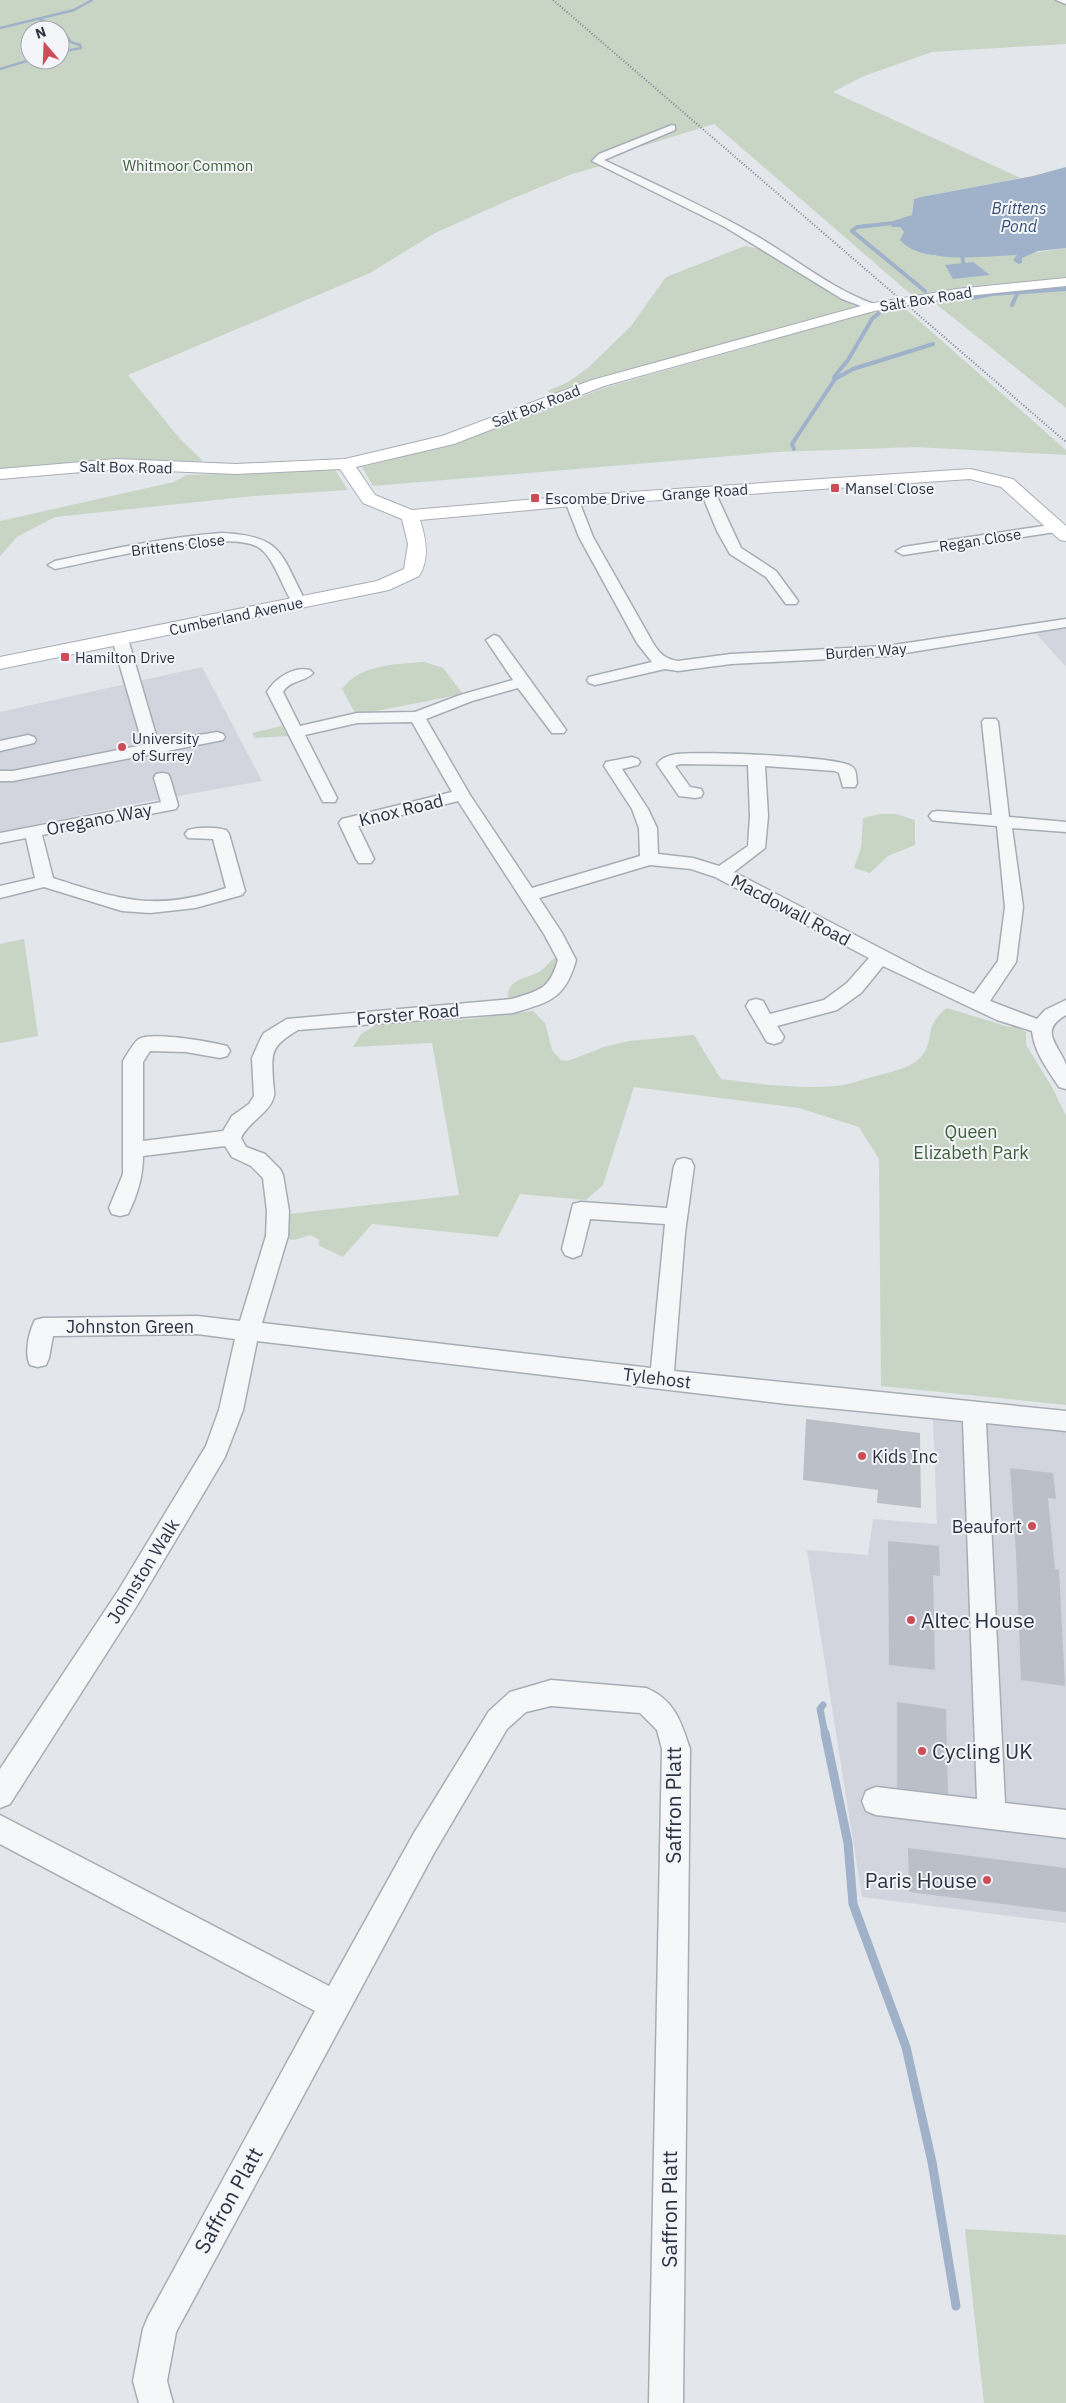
<svg xmlns="http://www.w3.org/2000/svg" width="1066" height="2403" font-family="'IBM Plex Sans',sans-serif">
<rect width="100%" height="100%" fill="#e3e6eb"/>
<g fill="#d2d5dd">
<polygon points="1066,626 1066,665 1065,666 1034,631"/>
<polygon points="202,667 262,781 139,803 0,832 0,712"/>
<polygon points="933,1417 1066,1429 1066,1923 862,1897 807,1550 868,1555 873,1519 937,1524"/>
</g>
<g fill="#c8d5c5" fill-rule="evenodd">
<path d="M0,0h1066v44l-134,8 -68,24 -31,16 188,86 -100,19 -7,2 -2,16 -20,12h8l35,29 84,-1 47,-7v32l-152,17 -200,-173 -120,37 7,5 -29,8 -63,26 -74,33 -65,40 -242,102 52,64 23,22 -105,2 -98,11zM30,30h30v30h-30z"/>
<polygon points="745,246 765,250 840,299 859,308 598,379 553,394 547,391 568,382 589,367 631,326 666,277"/>
<polygon points="1066,285 1066,408 931,300 988,292"/>
<polygon points="900,304 1066,450 1066,455 916,447 778,452 373,486 362,467 468,439 607,387"/>
<polygon points="335,470 348,490 254,496 55,517 17,537 0,556 0,521 174,482 186,475"/>
<path d="M425,662l18,6 20,26 -107,21 -14,-26c18,-25 55,-25 83,-27z"/>
<polygon points="282,726 288,736 255,738 252,733"/>
<polygon points="880,814 896,814 915,820 915,845 888,856 870,873 854,868 861,848 863,818"/>
<polygon points="24,939 38,1036 0,1043 0,944"/>
<path d="M557,956c1,27 -26,39 -49,42 -1,-19 17,-19 31,-26 7,-4 11,-12 18,-16z"/>
<path d="M947,1008l62,19 7,-1 10,6v13l26,42 14,29v289l-185,-19 -2,-227 -20,-32 -60,-19 -165,-21 -31,98 -17,15 -66,-6 -22,43 -126,-13 -29,33 -25,-12 2,-5 -10,-5 -15,5 -7,-1 1,-25 170,-19 -27,-152 -79,4 8,-13 15,-9 94,-6 63,-8 12,12 7,27 9,10 7,1 36,-14 25,-6 65,-6 27,44c38,5 76,10 114,7 14,-1 28,-7 41,-10 14,-4 32,-7 43,-17 18,-18 2,-31 28,-51z"/>
<polygon points="965,2229 1066,2235 1066,2403 984,2403"/>
</g>
<g fill="#a0b2ca">
<path d="M1066,167v81l-28,3 -16,7v5l-4,1 -5,-4 4,-5c-30,1 -96,10 -117,-15l4,-8 -4,-5h-9l2,-6 19,-6 2,-16 7,-2 112,-21z"/>
<polygon points="973,262 990,275 953,279 945,265"/>
</g>
<g fill="none" stroke-linecap="round" stroke-linejoin="round">
<g stroke="#a0b2ca" stroke-width="2.5">
<polyline points="39,19 62,30 71,42 80,45 81,48 60,52"/>
<polyline points="0,28 74,10 92,0"/>
<polyline points="0,69 30,60"/>
</g>
<g stroke="#a0b2ca" stroke-width="4">
<polyline points="894,223 857,227 852,231 925,291"/>
<polyline points="962,255 964,267"/>
<polyline points="972,298 992,294 1066,289"/>
<polyline points="1012,305 1018,292"/>
<polyline points="835,379 834,377 848,360 872,319 879,313"/>
<polyline points="794,449 792,444 835,379 853,369 933,344"/>
</g>
<polyline stroke="#a0b2ca" stroke-width="7" points="823,1705 820,1709 825,1734"/>
<polyline stroke="#a0b2ca" stroke-width="9" points="825,1733 848,1843 853,1904 906,2047 932,2162 956,2306"/>
</g>
<g fill="#bbbfc8">
<polygon points="806,1419 920,1433 921,1508 877,1503 878,1490 803,1480"/>
<polygon points="1010,1468 1053,1473 1056,1499 1048,1498 1055,1569 1059,1570 1065,1686 1021,1680 1016,1553"/>
<polygon points="888,1541 939,1546 940,1576 933,1575 935,1670 889,1665"/>
<polygon points="897,1702 946,1709 948,1794 897,1788"/>
<polygon points="908,1848 1066,1868 1066,1912 909,1892"/>
</g>
<g fill="none" stroke-linecap="round" stroke-linejoin="round">
<g stroke="#a8adb5" stroke-width="3">
<g id="street">
<polygon points="1056,0 1066,0 1066,4"/>
<path d="M672,125l3,1v4l-71,30c51,24 102,47 151,75 40,23 77,55 122,70l2,2 -2,2h-8l-27,-10 -117,-72 -133,-66 7,-7z"/>
<polygon points="708,488 715,492 741,548 776,571 798,601 796,604 786,604 766,577 730,554 717,531 701,492"/>
<path d="M572,497l7,4 14,36 60,106c7,11 12,16 25,18l53,-7 156,-8 179,-27v8l-179,29 -156,8 -53,7 -13,-2 -70,16 -6,-2 -2,-3 2,-3 63,-15 -15,-19 -58,-106 -14,-36z"/>
<polygon points="1057,524 1062,525 1064,528 1062,531 903,555 896,551 903,547"/>
<path d="M222,533c62,3 58,21 84,69l-2,3h-10c-11,-15 -20,-49 -36,-58 -33,-19 -163,14 -203,22l-7,-4 7,-4c56,-12 111,-24 167,-28z"/>
<polygon points="120,634 128,639 158,742 217,732 223,734 225,737 223,740 13,781 0,781 0,771 13,771 143,745 112,639"/>
<path d="M494,635l5,2 65,90 2,3 -2,3h-12l-34,-45 -46,13 -46,18 44,76 62,93 108,-32 -1,-28 -7,-19 -28,-43 2,-4 26,-5 6,2 2,3 -2,3 -16,4 26,40 9,19 1,26 35,4 26,8 29,-20 2,-30 -2,-51 -68,-1 -5,2 15,21 11,2 2,4 -2,4 -6,1 -16,-2 -22,-32c4,-6 13,-9 20,-10 21,-3 160,2 174,12 6,3 5,11 6,17l-2,4h-12l-4,-14 -4,-2 -70,-5 3,50 -3,32 -31,24 190,99 50,23 24,-33 7,-54 -8,-81 -59,-5 -6,-1 -3,-4 3,-4 6,-1 54,4 -10,-93 2,-3h12l2,3 11,95 57,5v10l-54,-4 11,79 -7,55 -26,39 47,18 8,-9 21,-10v15c-29,16 -6,31 0,50 0,7 0,17 0,24l-7,-2c-11,-17 -25,-35 -27,-56l-35,-11 -114,-54 -22,27 -24,17 -60,16 7,11 -3,5 -7,2 -7,-2 -21,-36 3,-5 7,-2 7,2 7,13 54,-14 23,-17 22,-25 -154,-81 -24,-8 -41,-4 -111,33 23,35 14,27c-11,39 -26,42 -63,53l-215,17c-26,16 -27,20 -25,50 0,5 2,12 1,16 -4,17 -25,25 -33,42l5,9 19,7 15,15 3,6 6,36 -1,25 -26,87 389,45 14,-144 -75,-5 -9,36 -8,3 -8,-3 -3,-6 11,-45 8,-2 86,6 7,-42 3,-6 7,-2 7,2 3,6 -9,67 -11,138 392,40v20l-80,-8 19,380 61,7v28l-190,-23 -10,-4 -4,-10 4,-10 10,-4 101,12 -14,-378 -176,-17 -530,-63 -14,69 -18,47 -89,150 -126,197 -10,4v-39l118,-178 88,-145 13,-36 16,-71 -38,-5 -144,2 -4,22 -3,7 -8,2 -8,-2c-6,-12 -1,-33 5,-45l8,-2 154,-2 43,5 26,-85 1,-25 -4,-33 -12,-12 -19,-9 -7,-11 -82,10c0,21 -6,40 -15,58l-8,2 -8,-2 -3,-6 14,-34v-113c4,-6 10,-18 16,-22 12,-8 73,3 88,7l3,5 -3,5 -7,2 -34,-6 -36,-1 -7,11v79l80,-10 9,-15 17,-12 5,-8 -2,-38 9,-20 3,-5 23,-14 225,-20c28,-9 37,-9 46,-39l-14,-26 -86,-133 -100,25 16,33 -3,4h-12l-3,-4 -17,-36 3,-4 110,-27 -40,-70 -55,1 -52,12 32,63 -2,4h-12l-2,-4 -54,-106c8,-14 27,-26 43,-22l3,3c-8,9 -23,7 -30,19l17,34 57,-13 58,-1 45,-17 53,-15 -27,-40z"/>
<polygon points="28,735 34,737 36,740 34,743 0,751 0,741"/>
<path d="M162,773l6,1 2,4 8,27 -2,4 -134,26 11,43c68,22 102,34 173,10l-13,-49 -25,-1 -3,-4 3,-4c11,-3 27,-3 38,0l3,4 16,57 -3,4 -47,13 -45,5 -28,-2 -78,-24 -44,11v-12l35,-8 -9,-40 -26,5v-10l161,-31 -7,-24 2,-4z"/>
<path d="M551,1680l95,8c29,12 35,34 44,61l-7,654h-34l13,-654 -5,-19 -17,-17 -89,-7 -25,6 -19,17 -73,124 -258,479 -9,49 6,22h-34l-6,-22 10,-52 5,-12 167,-306 -315,-167v-29l329,171 85,-153 75,-122 21,-19z"/>
</g>
</g>
<g stroke="#a8adb5" stroke-width="2">
<path id="secondary" d="M1066,278v8l-109,11 -83,14 -270,75 -150,58 -98,23 19,28 37,15 160,-14 398,-27 43,10 53,47v15l-6,-1 -59,-53 -31,-8 -398,27 -152,14c6,18 10,39 -1,56l-30,14 -389,79v-12l377,-76 27,-12 4,-25 -6,-25 -39,-16 -23,-34 -104,5 -119,-5 -117,10v-10l117,-10 119,5 109,-5 97,-23 150,-56 276,-76 89,-15z"/>
</g>
<use href="#street" fill="#f6f7f9" fill-rule="evenodd"/>
<use href="#secondary" fill="#fff" fill-rule="evenodd"/>
<polyline stroke="#7d8594" stroke-width="2" stroke-dasharray="1 2" stroke-linecap="butt" points="553,0 1066,442"/>
</g>
<g fill="#cc4d58" stroke="#f3f5f8" stroke-width="2">
<rect x="830" y="483" width="10" height="10" rx="2.5"/>
<rect x="530" y="493" width="10" height="10" rx="2.5"/>
<rect x="60" y="652" width="10" height="10" rx="2.5"/>
<circle cx="122" cy="747" r="5"/>
<circle cx="862" cy="1456" r="5"/>
<circle cx="1032" cy="1526" r="5"/>
<circle cx="911" cy="1620" r="5"/>
<circle cx="922" cy="1751" r="5"/>
<circle cx="987" cy="1880" r="5"/>
</g>
<g text-anchor="middle" dominant-baseline="central" stroke-width="4" stroke-linejoin="round" paint-order="stroke">
<g font-size="15" fill="#3e5f39" stroke="#f3f5f8">
<text x="188" y="165">Whitmoor Common</text>
</g>
<g font-size="15" fill="#2b3343" stroke="#f3f5f8">
<text transform="translate(926 299) rotate(-9)">Salt Box Road</text>
<text transform="translate(536 406) rotate(-21)">Salt Box Road</text>
<text transform="translate(126 467) rotate(1)">Salt Box Road</text>
<text transform="translate(705 492) rotate(-4)">Grange Road</text>
<text transform="translate(980 540) rotate(-9)">Regan Close</text>
<text transform="translate(178 545) rotate(-7)">Brittens Close</text>
<text transform="translate(236 616) rotate(-12)">Cumberland Avenue</text>
<text transform="translate(866 651) rotate(-4)">Burden Way</text>
</g>
<g font-size="15" fill="#2b3343" stroke="#f3f5f8" text-anchor="start">
<text x="845" y="488">Mansel Close</text>
<text x="545" y="498">Escombe Drive</text>
<text x="75" y="657">Hamilton Drive</text>
<text x="132" y="738">University<tspan x="132" dy="17">of Surrey</tspan></text>
</g>
<g font-size="16" font-style="italic" fill="#364f76" stroke="#f3f5f8">
<text x="1019" y="208">Brittens<tspan x="1019" dy="18">Pond</tspan></text>
</g>
<g font-size="18" fill="#2b3343" stroke="#f3f5f8">
<text transform="translate(401 810) rotate(-14)">Knox Road</text>
<text transform="translate(99 819) rotate(-11)">Oregano Way</text>
<text transform="translate(791 910) rotate(28)">Macdowall Road</text>
<text transform="translate(408 1014) rotate(-5)">Forster Road</text>
<text x="130" y="1326">Johnston Green</text>
<text transform="translate(657 1378) rotate(7)">Tylehost</text>
<text transform="translate(143 1571) rotate(-58)">Johnston Walk</text>
</g>
<g font-size="18" fill="#3e5f39" stroke="#f3f5f8">
<text x="971" y="1131">Queen<tspan x="971" dy="21">Elizabeth Park</tspan></text>
</g>
<g font-size="18" fill="#2b3343" stroke="#f3f5f8" text-anchor="start">
<text x="872" y="1456">Kids Inc</text>
<text x="1022" y="1526" text-anchor="end">Beaufort</text>
</g>
<g font-size="21" fill="#2b3343" stroke="#f3f5f8" text-anchor="start">
<text x="921" y="1620">Altec House</text>
<text x="932" y="1751">Cycling UK</text>
<text x="977" y="1880" text-anchor="end">Paris House</text>
</g>
<g font-size="21" fill="#2b3343" stroke="#f3f5f8">
<text transform="translate(673 1805) rotate(-90)">Saffron Platt</text>
<text transform="translate(228 2200) rotate(-61)">Saffron Platt</text>
<text transform="translate(669 2209) rotate(-90)">Saffron Platt</text>
</g>
</g>
<g transform="translate(45 45) rotate(341)"><circle r="24" fill="#f3f5f8" stroke="#a3a7b0"/>
<path d="M0-4L9 19L0 12L-9 19Z" fill="#cc4d58"/>
<text y="-8" font-size="14" font-weight="bold" text-anchor="middle" fill="#2b3343">N</text>
</g>
</svg>
